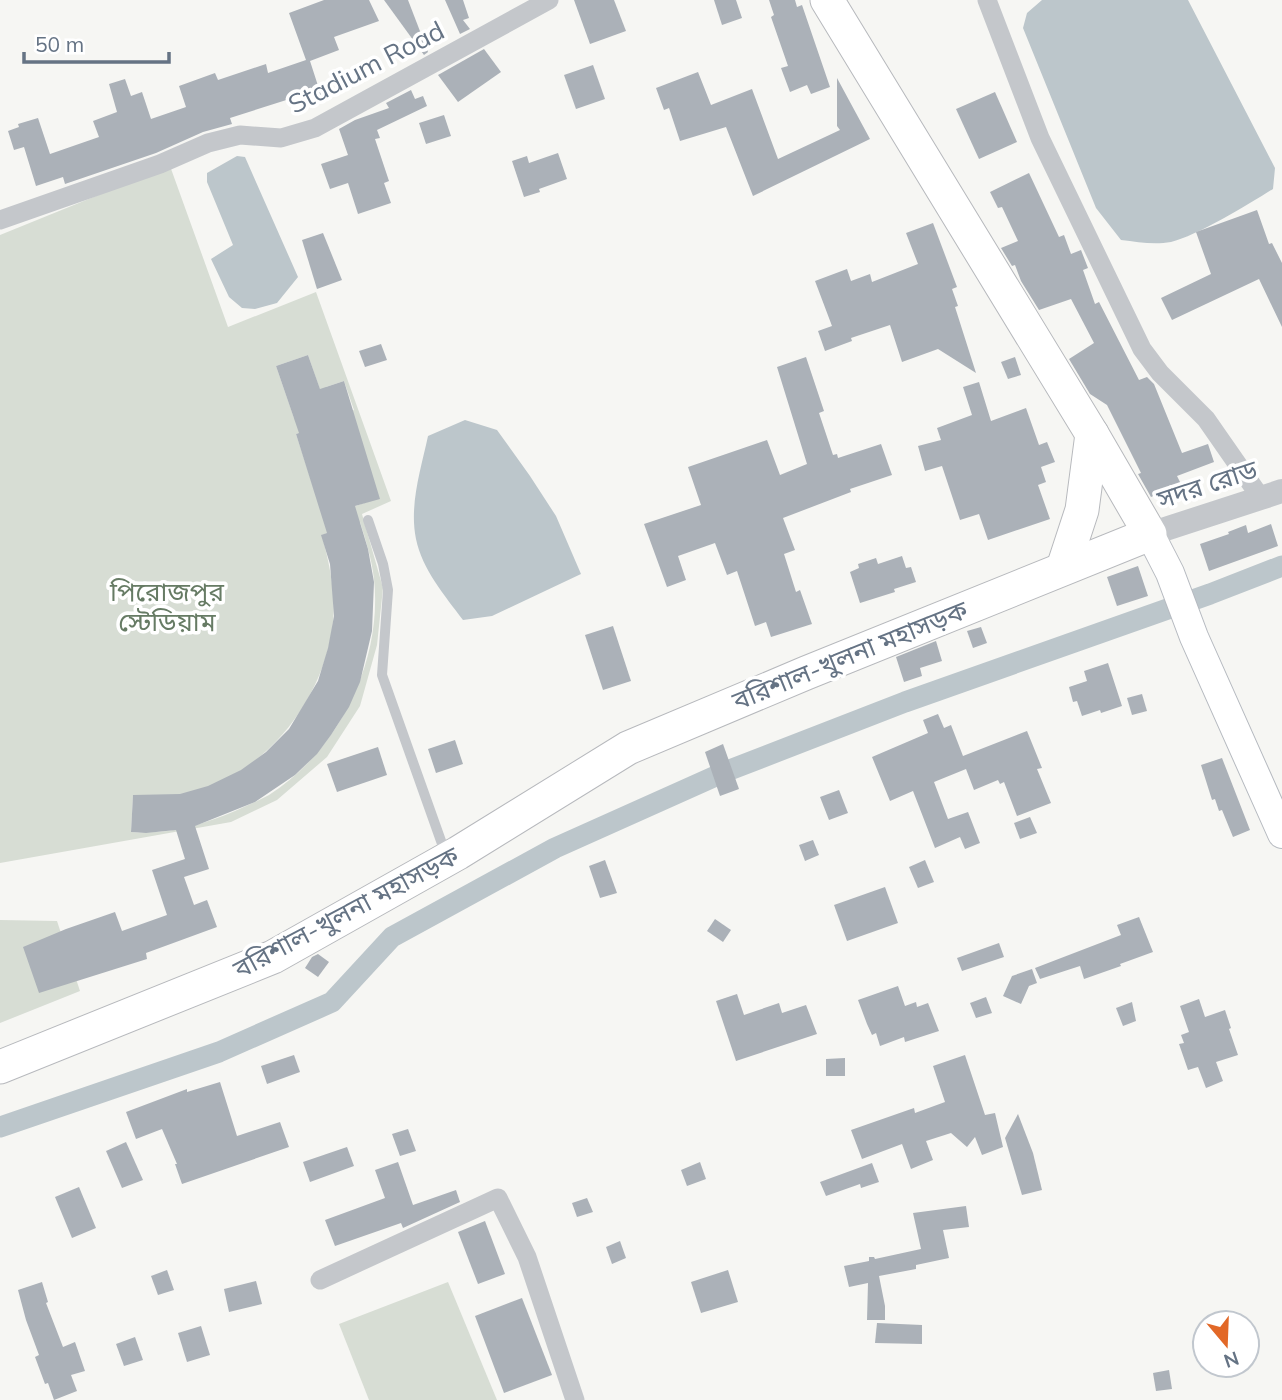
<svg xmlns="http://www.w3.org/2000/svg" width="1282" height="1400" font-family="Mulish,'Noto Sans Bengali',sans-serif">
<rect width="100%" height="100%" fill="#f6f6f3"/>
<g fill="#d7ddd4" fill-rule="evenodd">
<path d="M170,166l58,161 88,-35 75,209 -29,13 21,74 -6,57 -17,61 -33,51 -50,43 -46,22 -231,41v-628zM308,355l18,52 -32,11 -18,-52zM344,381l10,29 -19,6 -9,-29zM353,416l26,82 -56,19 -27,-83zM360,522c6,19 12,38 14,57 9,82 -36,172 -105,216 -11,6 -23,11 -34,16 -33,14 -68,24 -104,21l2,-36c99,14 185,-74 199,-166 5,-33 -2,-63 -10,-95z"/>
<polygon points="0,920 57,921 80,991 0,1023"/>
<polygon points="448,1282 497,1400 369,1400 339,1324"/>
</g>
<g fill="#bcc6cb">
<path d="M1042,0h146l87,168 -2,21c-24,15 -76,47 -102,53 -17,3 -33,0 -50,-2l-25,-32 -73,-180 4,-15z"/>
<polygon points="237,156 245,157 298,277 277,303 255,309 242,308 229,297 211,259 233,245 207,182 207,173"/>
<path d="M465,420l32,10 33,46 26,40 25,58 -89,42 -29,4c-18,-24 -41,-51 -47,-81 -7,-34 5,-70 12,-103z"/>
</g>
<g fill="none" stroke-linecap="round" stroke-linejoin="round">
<polyline stroke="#bcc6cb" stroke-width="21" points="0,1127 219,1052 332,1002 392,937 555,848 727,771 905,702 1210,594 1282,566"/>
</g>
<g fill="#abb1b8">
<polygon points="324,0 369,0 379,21 334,37 339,50 310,61 321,95 301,102 299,96 230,118 232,124 203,132 156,153 65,184 63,177 36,186 24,147 14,150 8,131 19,127 18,124 38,118 50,154 99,137 93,121 117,112 109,84 125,79 131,96 142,92 151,119 186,107 179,86 215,73 218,80 266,64 268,73 306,60 289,13"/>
<polygon points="384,0 408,0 428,52 424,55"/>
<polygon points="445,0 463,0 469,18 463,20 470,29 460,34"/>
<polygon points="574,0 614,0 626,31 590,44"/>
<polygon points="714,0 736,0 742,18 722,25"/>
<polygon points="769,0 795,0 797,7 802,5 830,87 811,94 807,85 790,92 781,68 788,66 771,17 774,15"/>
<polygon points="484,49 501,72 458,102 438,75"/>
<polygon points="593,65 605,99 576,109 564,75"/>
<polygon points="698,72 711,105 752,89 778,159 840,130 837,126 837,78 870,139 753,196 726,127 680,141 669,108 664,110 656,88"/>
<polygon points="411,90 415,99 423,96 427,106 377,130 380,138 375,139 389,181 384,183 391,203 358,214 348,183 330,189 321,164 348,155 339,129 355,120 389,108 386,103"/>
<polygon points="995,92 1017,142 979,159 956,109"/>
<polygon points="444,115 451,136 426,144 419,123"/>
<polygon points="558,153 567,179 539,189 540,192 524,197 512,161 527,156 529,163"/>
<polygon points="1029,173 1059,237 1064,235 1071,254 1081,250 1088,268 1083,270 1095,304 1099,302 1139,380 1147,377 1154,384 1182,453 1208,444 1214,462 1177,476 1181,484 1151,497 1138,474 1141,473 1107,405 1090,394 1069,359 1094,343 1071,299 1039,310 1021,281 1015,265 1012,266 1001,248 1018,241 1002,207 998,208 990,192"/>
<polygon points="1257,210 1269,244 1272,243 1282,263 1282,327 1259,279 1172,320 1161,298 1211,274 1196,232"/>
<polygon points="933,223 957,287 952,289 958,306 955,307 976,373 938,349 902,362 890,325 851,338 852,341 825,351 818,331 832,326 815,281 847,269 851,281 870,274 872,282 918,264 906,233"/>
<polygon points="323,233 342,280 317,289 302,240"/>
<polygon points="381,344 387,360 365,367 359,351"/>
<polygon points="308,355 320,389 344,381 380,499 355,506 368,549 374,582 372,631 360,682 349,707 331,735 317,754 295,775 255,802 195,826 209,869 184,877 194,905 207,900 217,927 146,953 147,959 39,993 23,947 66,929 115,912 122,931 167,915 152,870 185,859 176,830 146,833 131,832 133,795 180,794 208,786 241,770 266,752 289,729 318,681 328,648 334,616 330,564 321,535 327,533 296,434 299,433 276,366"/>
<polygon points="806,357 824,411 819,413 833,455 837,454 838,458 881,444 892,475 850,489 851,492 783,518 795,550 784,554 796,592 800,590 812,624 771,637 766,622 755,626 737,571 727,575 715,543 678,556 686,580 667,587 644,524 701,505 688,467 767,440 780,475 807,464 777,367"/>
<polygon points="1015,357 1021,375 1008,379 1001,362"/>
<polygon points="979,382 991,421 1026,408 1039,445 1047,442 1055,462 1041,467 1046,482 1038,485 1050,519 988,540 979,514 960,520 942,466 925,471 918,446 941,440 937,428 972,415 963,387"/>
<polygon points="1271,524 1278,546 1209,571 1200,544 1229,534 1228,532 1246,525 1248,533"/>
<polygon points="902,556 906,568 911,567 916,582 894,589 895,592 860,603 850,572 859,568 858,564 876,558 878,564"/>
<polygon points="1138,566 1148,596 1117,606 1107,577"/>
<polygon points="613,626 631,681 603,690 585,635"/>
<polygon points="981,627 987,643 973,648 967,631"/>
<polygon points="936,641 942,661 920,668 922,676 904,682 896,657"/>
<polygon points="1108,663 1122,706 1101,713 1100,710 1082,716 1077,701 1073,702 1069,687 1087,681 1084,671"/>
<polygon points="1142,694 1147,711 1132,715 1127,698"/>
<polygon points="938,714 944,728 951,725 963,756 1027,731 1042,768 1037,769 1051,803 1017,816 1004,782 1000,784 998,780 974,790 966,769 934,782 948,819 968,812 980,843 965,849 960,837 935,848 913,791 890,801 872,757 928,733 923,720"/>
<polygon points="455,740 463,764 436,773 428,749"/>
<polygon points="723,744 739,789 720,796 705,752"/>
<polygon points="378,747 387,775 337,792 327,764"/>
<polygon points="1222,758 1250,830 1233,837 1222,810 1219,811 1215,799 1212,800 1201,765"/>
<polygon points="839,790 848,813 829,820 820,797"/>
<polygon points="1030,817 1037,833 1020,839 1014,823"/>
<polygon points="813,840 819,855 805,861 799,845"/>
<polygon points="605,860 617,893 600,898 589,866"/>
<polygon points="925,860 934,882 918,888 909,867"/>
<polygon points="885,887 898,923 847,941 834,905"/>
<polygon points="1139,917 1153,952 1120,964 1121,966 1084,979 1080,966 1040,979 1035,968 1121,935 1117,925"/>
<polygon points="715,919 731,930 723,942 707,931"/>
<polygon points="999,943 1004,957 962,971 957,958"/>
<polygon points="318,954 329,962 318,977 305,968 312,957"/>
<polygon points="1032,969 1037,983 1029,986 1021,1004 1003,996 1012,976"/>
<polygon points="898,986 905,1006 916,1002 917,1007 928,1003 939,1031 905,1042 904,1037 880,1046 876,1033 872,1035 867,1024 858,1000"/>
<polygon points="737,994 744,1015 779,1003 782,1013 806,1005 817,1034 736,1061 716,1001"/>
<polygon points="986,997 992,1013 976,1018 970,1003"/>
<polygon points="1199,999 1205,1017 1225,1010 1231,1028 1229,1029 1238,1055 1216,1062 1223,1081 1206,1088 1198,1067 1188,1070 1179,1044 1184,1043 1181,1035 1189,1032 1180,1006"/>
<polygon points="1132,1002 1136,1021 1123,1026 1116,1008"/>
<polygon points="294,1055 300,1072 267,1084 261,1066"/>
<polygon points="965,1055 985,1115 995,1113 1003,1147 982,1155 975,1137 967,1147 951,1133 926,1141 933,1160 911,1169 902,1144 862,1159 851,1130 914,1108 915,1113 945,1102 933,1066"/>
<polygon points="845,1058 845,1076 826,1076 826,1059"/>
<polygon points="220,1082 237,1136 280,1122 289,1147 182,1184 175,1164 177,1164 162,1129 136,1139 126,1112 187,1089 187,1092"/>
<polygon points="1018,1114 1033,1153 1042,1190 1022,1195 1005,1138"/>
<polygon points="408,1129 416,1151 400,1156 392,1134"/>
<polygon points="126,1142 143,1180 122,1188 106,1151"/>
<polygon points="347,1147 354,1166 310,1182 303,1162"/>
<polygon points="398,1162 413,1205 456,1190 460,1202 403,1228 401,1223 335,1246 325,1220 385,1198 375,1170"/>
<polygon points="700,1162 706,1179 687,1186 681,1170"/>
<polygon points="872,1163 879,1182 861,1188 860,1184 826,1196 820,1182"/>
<polygon points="79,1187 96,1228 72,1238 55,1197"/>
<polygon points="587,1198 593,1212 577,1217 572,1203"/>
<polygon points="966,1206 969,1227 943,1230 949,1258 916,1265 916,1269 879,1276 885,1306 885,1320 867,1320 868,1283 849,1287 844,1266 869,1261 869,1257 874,1257 875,1259 921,1249 913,1213"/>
<polygon points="485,1221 505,1274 478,1284 458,1232"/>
<polygon points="620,1241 626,1258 612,1264 606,1247"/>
<polygon points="167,1270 174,1290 158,1295 151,1276"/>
<polygon points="728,1270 738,1302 701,1313 691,1282"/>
<polygon points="256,1281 262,1304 229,1312 224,1289"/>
<polygon points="42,1282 48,1302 46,1303 63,1347 75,1342 85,1371 71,1375 77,1391 54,1400 48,1383 45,1384 35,1357 39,1355 26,1320 18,1290"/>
<polygon points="522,1298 552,1375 504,1393 475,1316"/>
<polygon points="877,1323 922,1325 922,1344 875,1343"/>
<polygon points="201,1326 210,1355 187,1362 178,1333"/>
<polygon points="135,1337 143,1360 124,1366 116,1344"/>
<polygon points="1169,1370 1172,1389 1156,1391 1153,1373"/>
</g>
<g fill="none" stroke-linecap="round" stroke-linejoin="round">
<g stroke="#b6bac0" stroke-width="30">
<polyline id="secondary" points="1150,534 1170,573 1194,637 1282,834"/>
</g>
<g stroke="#b7b9bd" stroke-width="35">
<g id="trunk">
<polyline points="1063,568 1082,510 1092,434"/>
<polyline points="0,1067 273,957 458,853 628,748 806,673 1150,534 1092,434 827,0"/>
</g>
</g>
<polyline stroke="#c4c7cb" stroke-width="10" points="368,520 383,564 388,590 382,675 446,855"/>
<g stroke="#c4c7cb" stroke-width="19">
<polyline points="987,0 1040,138 1142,349 1160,373 1206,419 1261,498"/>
<polyline points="0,220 160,164 208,143 240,135 281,138 315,128 549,0"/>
<polyline points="320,1280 498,1198 527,1257 575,1400"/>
</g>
<polyline stroke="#c4c7cb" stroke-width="24" points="1150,534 1282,491"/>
<use href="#secondary" stroke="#fff" stroke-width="28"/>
<use href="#trunk" stroke="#fff" stroke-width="33"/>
</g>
<g text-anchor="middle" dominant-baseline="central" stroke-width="7" stroke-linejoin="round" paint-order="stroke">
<g font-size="26" fill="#657384" stroke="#fff">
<text transform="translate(366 67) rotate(-27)">Stadium Road</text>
<text transform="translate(1207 484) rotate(-18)">সদর রোড</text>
<text transform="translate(850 655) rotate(-22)">বরিশাল-খুলনা মহাসড়ক</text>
<text transform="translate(346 912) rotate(-28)">বরিশাল-খুলনা মহাসড়ক</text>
</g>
<g font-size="26" fill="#667b64" stroke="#fff">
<text x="167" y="591">পিরোজপুর<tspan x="167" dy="30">স্টেডিয়াম</tspan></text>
</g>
</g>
<g transform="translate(1226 1344) rotate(161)"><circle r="33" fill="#ffffff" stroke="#c1c7ce" stroke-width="2"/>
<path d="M0-5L12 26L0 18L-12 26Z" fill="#e26827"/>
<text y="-10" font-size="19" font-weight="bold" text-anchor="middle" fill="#657384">N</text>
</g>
<path d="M24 52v10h145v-10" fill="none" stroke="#657384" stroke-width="3.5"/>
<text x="35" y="52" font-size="21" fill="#657384" stroke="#ffffff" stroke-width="5" paint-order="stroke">50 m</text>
</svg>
